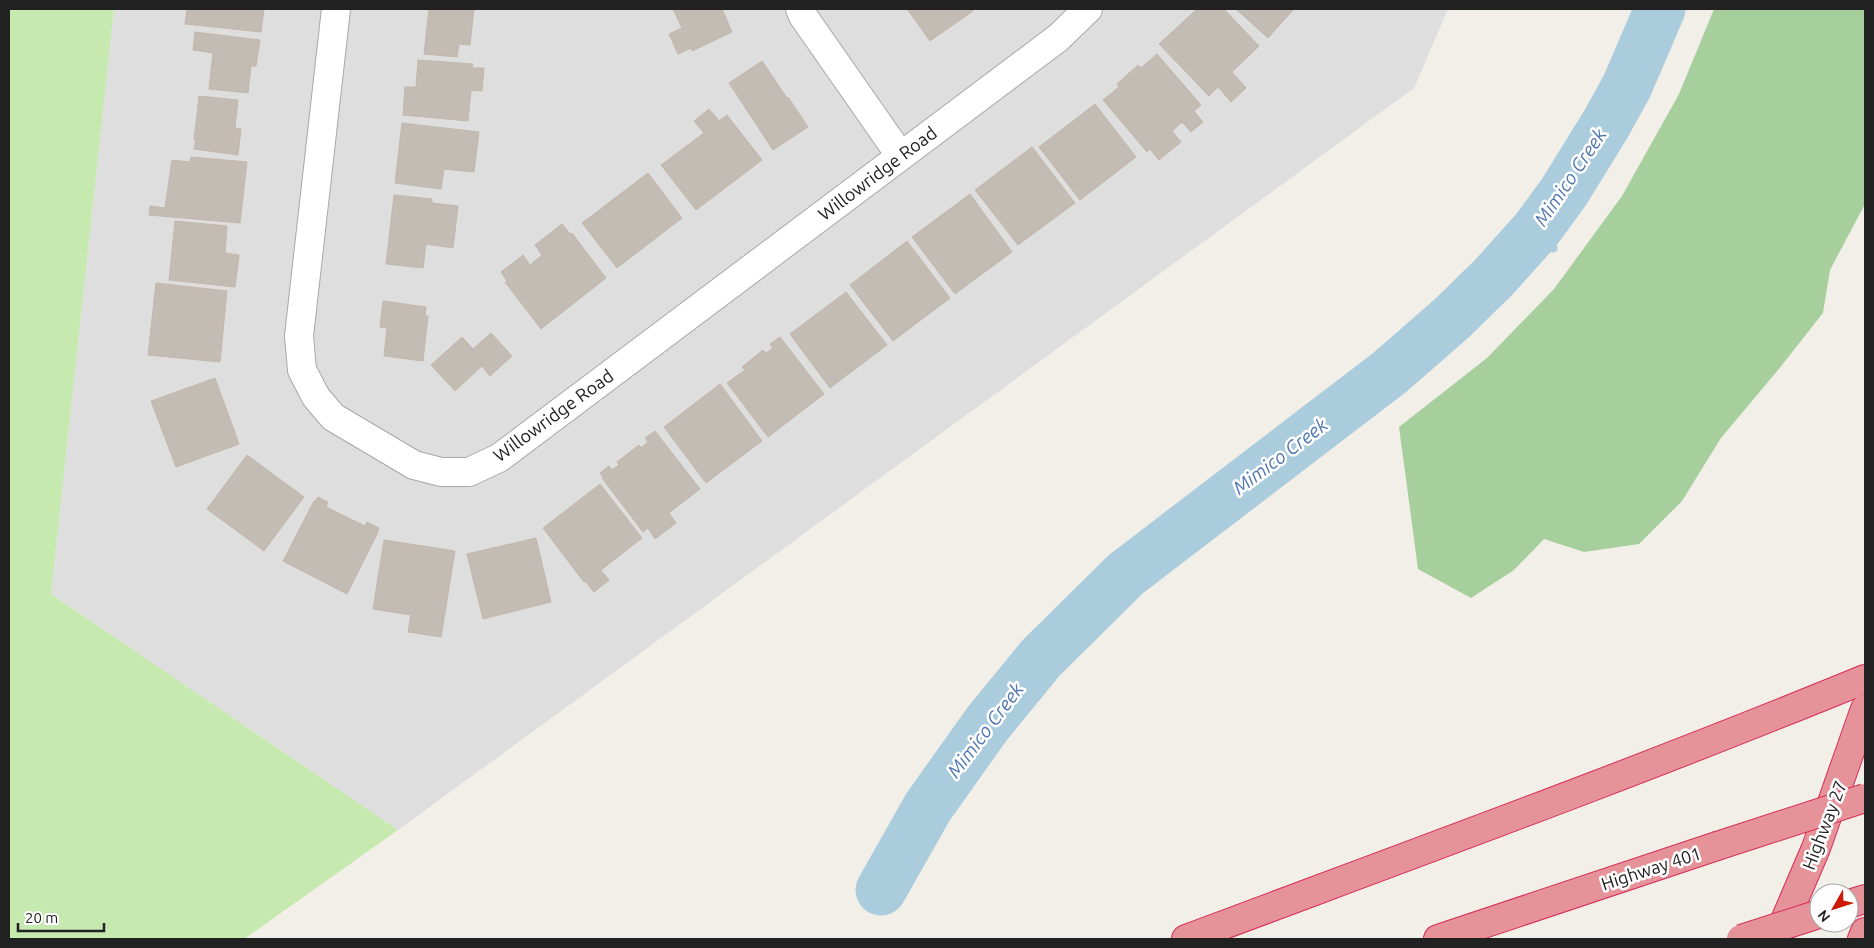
<svg xmlns="http://www.w3.org/2000/svg" width="1874" height="948" font-family="Ubuntu,sans-serif">
<rect width="100%" height="100%" fill="#f1efe8"/>
<polygon fill="#dfdede" points="114,9 1448,9 1414,88 398,830 51,594"/>
<polygon fill="#c6e9b0" points="9,9 114,9 51,594 398,830 244,939 9,939"/>
<polygon fill="#a7cf9e" points="1714,9 1865,9 1865,204 1830,270 1823,313 1778,370 1721,438 1682,501 1639,544 1584,552 1544,539 1514,570 1471,598 1418,569 1399,427 1487,358 1554,289 1622,196 1679,94"/>
<g fill="none" stroke-linecap="round" stroke-linejoin="round">
<g stroke="#acd" stroke-width="9">
<polyline points="1537,229 1553,248"/>
<polyline points="959,728 987,724"/>
</g>
<polyline stroke="#acd" stroke-width="51" points="881,890 928,807 987,724 1041,658 1126,574 1389,373 1451,319 1494,277 1537,229 1564,192 1606,124 1627,86 1660,9"/>
</g>
<g fill="#c2bcb4" stroke="#c3b7aa">
<polygon points="187,9 264,9 261,32 185,24"/>
<polygon points="429,9 474,9 470,45 459,44 457,57 424,54"/>
<polygon points="673,9 716,9 717,11 722,9 732,32 692,51 691,48 678,54 669,34 682,28"/>
<polygon points="910,9 971,9 973,11 930,41 908,10"/>
<polygon points="1197,9 1224,9 1259,46 1232,72 1246,88 1231,102 1218,87 1209,96 1159,44"/>
<polygon points="1236,9 1294,9 1268,38"/>
<polygon points="195,32 260,40 256,66 251,66 248,93 209,89 213,53 193,50"/>
<polygon points="1157,54 1201,105 1194,111 1203,122 1191,132 1182,122 1172,131 1181,142 1159,160 1150,149 1147,152 1103,100 1119,87 1117,84 1138,65 1141,68"/>
<polygon points="418,60 473,64 472,68 484,68 482,91 471,90 468,121 403,115 405,87 416,87"/>
<polygon points="762,61 787,98 788,97 808,127 773,150 729,83"/>
<polygon points="199,96 238,100 235,128 241,129 238,155 194,149 196,140 194,140"/>
<polygon points="1095,104 1136,157 1080,200 1039,147"/>
<polygon points="709,109 719,121 727,115 762,160 696,210 661,165 704,133 694,121"/>
<polygon points="402,123 479,132 474,172 444,169 441,189 395,183"/>
<polygon points="1032,147 1075,203 1018,245 975,190"/>
<polygon points="191,157 247,162 240,223 149,215 150,206 165,208 172,160 190,162"/>
<polygon points="648,173 682,218 617,268 582,223"/>
<polygon points="970,194 1012,252 955,294 912,237"/>
<polygon points="394,195 432,199 432,203 458,206 453,248 426,244 423,268 386,264"/>
<polygon points="175,221 227,226 225,253 239,255 235,287 169,280"/>
<polygon points="562,224 570,234 572,233 606,278 541,329 505,282 507,281 501,272 523,255 530,265 542,255 535,245"/>
<polygon points="907,241 950,298 893,341 850,285"/>
<polygon points="156,283 227,291 220,362 148,355"/>
<polygon points="846,292 887,345 830,388 790,334"/>
<polygon points="383,301 426,307 425,316 428,316 423,361 384,356 387,328 380,327"/>
<polygon points="491,333 512,356 490,376 482,366 455,391 431,365 462,337 473,349"/>
<polygon points="780,337 824,394 768,437 727,383 745,370 742,367 763,350 766,353 773,348 770,344"/>
<polygon points="215,378 239,444 176,467 151,401"/>
<polygon points="720,384 762,441 706,483 664,427"/>
<polygon points="655,431 700,489 669,513 676,523 655,539 648,528 643,532 602,478 603,477 600,473 609,466 612,470 619,465 617,462 639,445 641,448 648,442 645,438"/>
<polygon points="247,455 304,497 264,551 207,509"/>
<polygon points="600,484 642,538 601,570 609,580 594,592 585,581 584,582 543,528"/>
<polygon points="318,497 328,502 326,507 365,526 367,522 379,528 377,534 347,594 283,561 314,501 315,501"/>
<polygon points="536,538 551,602 483,619 467,554"/>
<polygon points="384,540 455,551 441,637 408,632 411,615 373,609"/>
</g>
<g fill="none" stroke-linecap="round" stroke-linejoin="round">
<g stroke="#a8a8a8" stroke-width="30">
<g id="street">
<polyline points="336,9 299,336 302,370 316,397 333,417 414,465 441,472 469,472 499,458 1058,38 1088,9"/>
<polyline points="800,9 803,16 900,155"/>
</g>
</g>
<g stroke="#d72d56" stroke-width="30">
<g id="highway">
<polyline points="1849,904 1865,899"/>
<path d="M1186,939c227,-85 455,-168 679,-260"/>
<polyline points="1438,939 1717,846"/>
<polyline points="1777,939 1816,848 1865,709"/>
<polyline points="1862,939 1865,932"/>
</g>
</g>
<use href="#street" stroke="#fff" stroke-width="28"/>
<use href="#highway" stroke="#e69299" stroke-width="28"/>
<g stroke="#d72d56" stroke-width="30" stroke-linecap="butt">
<g id="highway-bridge">
<polyline points="1717,846 1865,798"/>
<polyline points="1741,939 1819,914"/>
</g>
</g>
<use href="#highway-bridge" stroke="#e69299" stroke-width="28"/>
</g>
<g text-anchor="middle" dominant-baseline="central" stroke-width="5" stroke-linejoin="round" paint-order="stroke">
<g font-size="18" fill="#212121" stroke="#fff">
<text transform="translate(877 173) rotate(-37)">Willowridge Road</text>
<text transform="translate(553 415) rotate(-36)">Willowridge Road</text>
<text transform="translate(1824 825) rotate(-69)">Highway 27</text>
<text transform="translate(1651 868) rotate(-18)">Highway 401</text>
</g>
<g font-size="19" font-style="italic" fill="#4e75b0" stroke="#fff">
<text transform="translate(1570 177) rotate(-56)">Mimico Creek</text>
<text transform="translate(1280 456) rotate(-37)">Mimico Creek</text>
<text transform="translate(985 730) rotate(-53)">Mimico Creek</text>
</g>
</g>
<rect width="1874" height="948" fill="none" stroke="#212121" stroke-width="20"/>
<g transform="translate(1834 908) rotate(231)"><circle r="24" fill="#ffffff" stroke="#a6a6a6"/>
<path d="M0-4L9 19L0 12L-9 19Z" fill="#cd1905"/>
<text y="-8" font-size="14" font-weight="bold" text-anchor="middle" fill="#212121">N</text>
</g>
<path d="M18 923v8h86v-8" fill="none" stroke="#212121" stroke-width="2.5"/>
<text x="25" y="923" font-size="15" fill="#212121" stroke="#ffffff" stroke-width="4" paint-order="stroke">20 m</text>
</svg>
